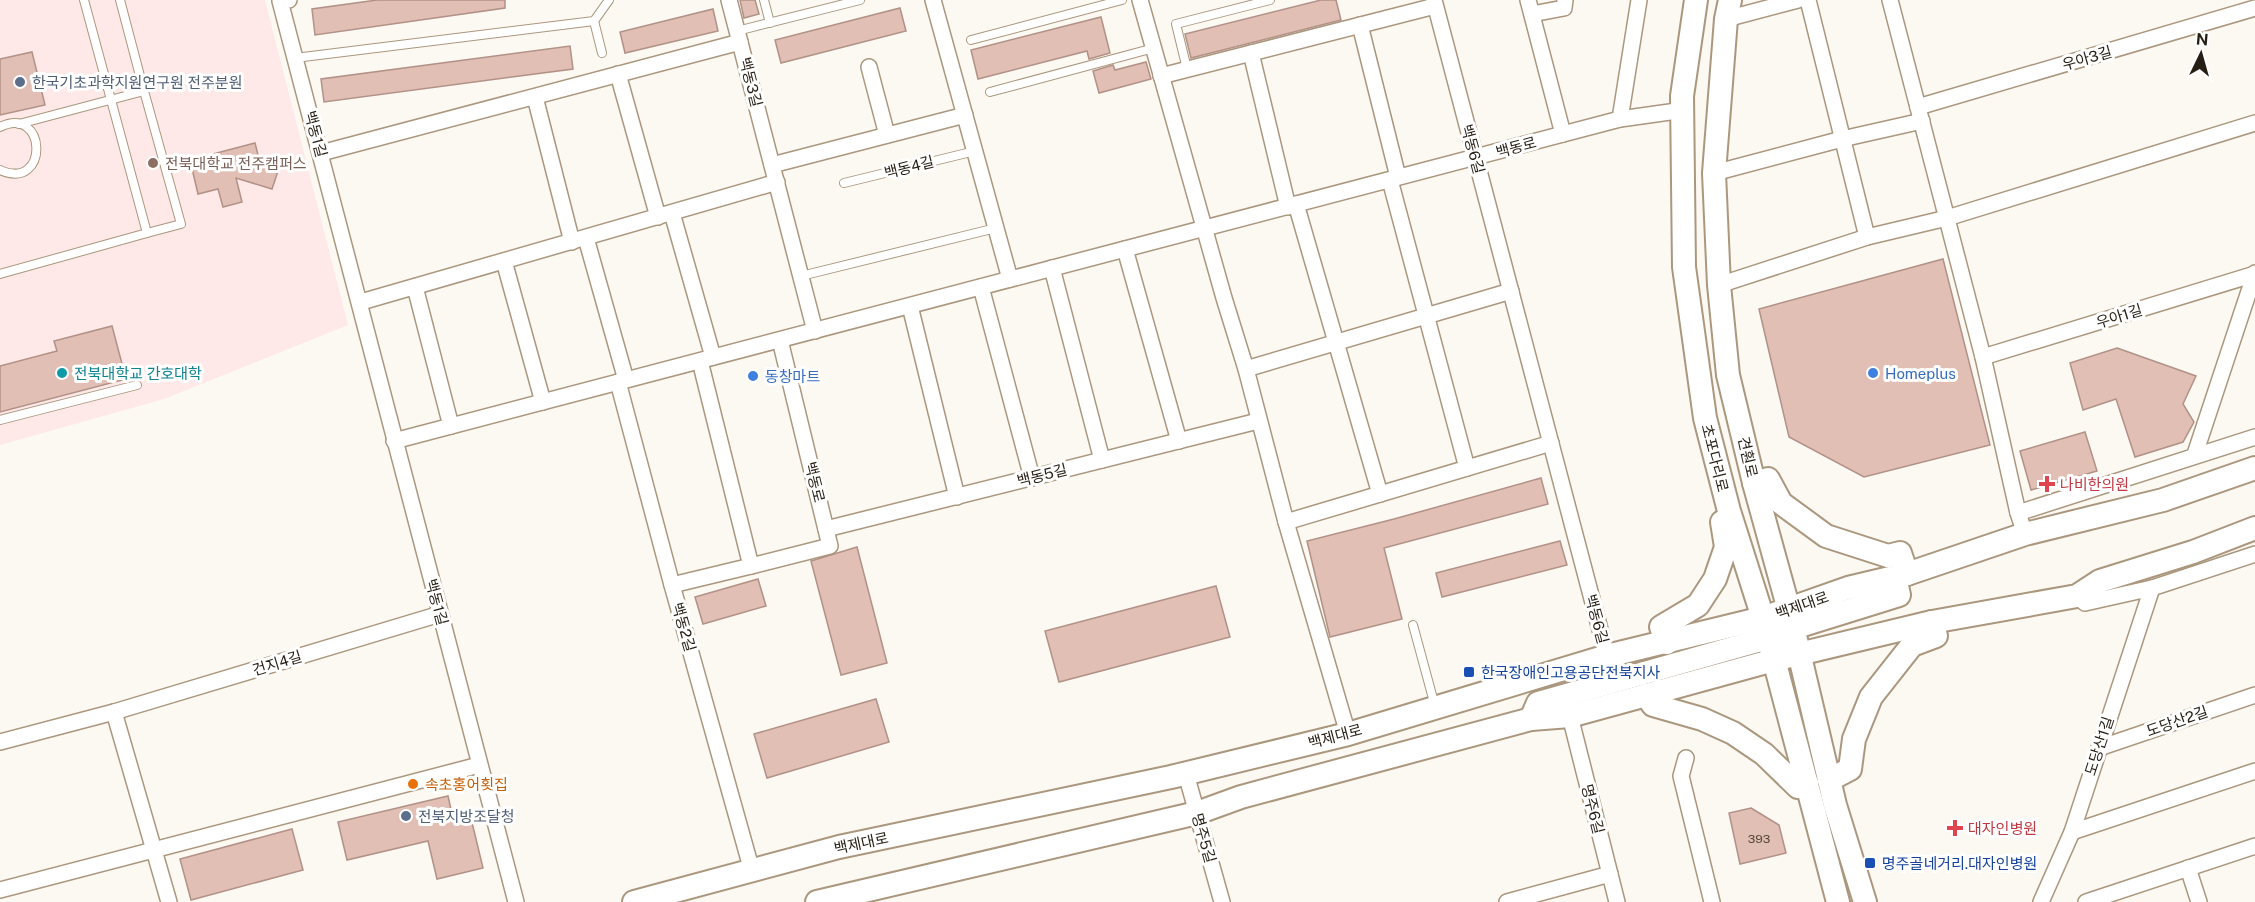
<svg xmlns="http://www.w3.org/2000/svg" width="2255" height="902" font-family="'Public Sans','Noto Sans KR',sans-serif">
<rect width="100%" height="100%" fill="#fcf8f2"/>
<polygon fill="#fee9e8" points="0,0 265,0 348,325 164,399 0,445"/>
<g fill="#e1bfb4" stroke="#b29187" stroke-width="1.5">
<polygon points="377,0 505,0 505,8 315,35 312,9"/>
<polygon points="740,0 755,0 759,14 744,18"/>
<polygon points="1321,0 1336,0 1341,20 1191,58 1185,34"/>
<polygon points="900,8 906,31 781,63 775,40"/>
<polygon points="713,9 718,31 625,53 620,32"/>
<polygon points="1101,17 1110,53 1089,59 1087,51 978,79 971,50"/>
<polygon points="570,46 573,69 324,102 321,79"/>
<polygon points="32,52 45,105 0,115 0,59"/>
<polygon points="1146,62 1151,79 1099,93 1093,71 1113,65 1115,70"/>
<polygon points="255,143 260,163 279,168 272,189 236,178 242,202 223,207 218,189 198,194 190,160"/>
<polygon points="1943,259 1990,445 1864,477 1789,437 1759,309"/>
<polygon points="112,326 126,379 0,412 0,366 57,351 54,341"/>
<polygon points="2117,348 2196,376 2183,404 2194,422 2183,442 2135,457 2116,399 2083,410 2070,363"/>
<polygon points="2085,432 2097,471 2031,490 2020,451"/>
<polygon points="1541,478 1548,504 1384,548 1402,619 1330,637 1307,541 1394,519"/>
<polygon points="1560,541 1567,565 1442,597 1436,573"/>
<polygon points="857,547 887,663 841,675 811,561"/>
<polygon points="758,579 766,606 703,624 695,597"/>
<polygon points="1216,586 1230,637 1059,682 1045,631"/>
<polygon points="876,699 889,742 767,778 754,734"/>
<polygon points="448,796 452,814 469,810 483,868 437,879 428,841 347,860 338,822"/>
<polygon points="1751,808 1779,825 1786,853 1740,864 1729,813"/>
<polygon points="292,829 303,870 191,900 180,859"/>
</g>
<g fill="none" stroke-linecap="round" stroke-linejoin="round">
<g stroke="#ab977e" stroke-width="10">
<g id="lane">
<polyline points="764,0 770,23"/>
<polyline points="594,21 602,53"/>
<polyline points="737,31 860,0"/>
<polyline points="971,40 1122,0"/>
<polyline points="295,58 594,21 609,0"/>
<polyline points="1187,69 1176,24 1270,0"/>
<polyline points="144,91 181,224 147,233"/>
<polyline points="990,92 1154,48"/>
<polyline points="19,124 144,91 120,0"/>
<path d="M0,127c47,-23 50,65 0,43"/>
<polyline points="844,183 975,151"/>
<polyline points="0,274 147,233 84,0"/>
<polyline points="801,276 996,228"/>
<polyline points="0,420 137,385"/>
<polyline points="1413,625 1435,706"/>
</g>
</g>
<g stroke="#ab977e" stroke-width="18">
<g id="street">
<polyline points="289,0 280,1 516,902"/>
<polyline points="729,0 815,331"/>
<polyline points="933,0 1010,279"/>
<polyline points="1140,0 1224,298 1246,369 1286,522 1348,734"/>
<polyline points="1434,0 1607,656"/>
<polyline points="1528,0 1563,134"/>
<polyline points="1808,0 1867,237"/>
<polyline points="1890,0 1983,357 2018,513 2025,534"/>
<polyline points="1532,14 1564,8 1565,0"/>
<polyline points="1726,19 1798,0"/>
<polyline points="1360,25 1398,177"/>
<polyline points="1251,53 1288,207"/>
<polyline points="869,67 887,135"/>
<polyline points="618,74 658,217"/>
<polyline points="1161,76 1435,6"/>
<polyline points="535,97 572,242"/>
<polyline points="1918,107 2255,8"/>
<polyline points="1620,119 1639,0"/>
<polyline points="321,153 740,42"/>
<polyline points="772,165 965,115"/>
<polyline points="1714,173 1842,139 1922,121"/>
<polyline points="1390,180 1467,468"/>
<polyline points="1296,204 1380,494"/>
<polyline points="672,213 713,357"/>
<polyline points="586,238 626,380"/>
<polyline points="1125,249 1179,441"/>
<polyline points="504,261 543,402"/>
<polyline points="1052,268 1102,460"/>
<polyline points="1719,285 1867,237 1947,218 2255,123"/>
<polyline points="415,287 451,426"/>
<polyline points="981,287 1032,478"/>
<polyline points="361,302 777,182"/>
<polyline points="910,306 957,497"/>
<polyline points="1983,357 2255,274"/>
<polyline points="1246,369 1511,291"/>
<polyline points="618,382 672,585 752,871"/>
<polyline points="394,441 1620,119 1684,110"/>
<polyline points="2195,454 2255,273"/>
<polyline points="2018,513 2255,437"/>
<polyline points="1286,522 1551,443"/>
<polyline points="826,529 1258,421"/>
<polyline points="751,566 830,546 780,340"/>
<polyline points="672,585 751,566 700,361"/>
<polyline points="2077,596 2085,603 2152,588 2255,554"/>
<polyline points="114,712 169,902"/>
<polyline points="1570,716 1617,902"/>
<polyline points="0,742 114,712 440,614"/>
<polyline points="2099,748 2255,695"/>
<polyline points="1686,758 1681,776 1712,902"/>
<polyline points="1186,774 1222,902"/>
<polyline points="2072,832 2255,771"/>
<polyline points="2188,868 2199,902"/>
<polyline points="0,890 479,765"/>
<polyline points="1507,902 1610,874"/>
<polyline points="2041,902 2072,832 2152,588"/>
<polyline points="2086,902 2255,846"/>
</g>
</g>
<g stroke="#ab977e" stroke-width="26">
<g id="secondary">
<polyline points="1696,0 1682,96 1684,267 1705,418 1729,511 1763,618 1838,902"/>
<polyline points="1730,0 1726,19 1714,173 1719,285 1728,375 1754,483 1789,610 1835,805 1865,902"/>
<polyline points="1754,483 1768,479 1781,503 1826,536 1888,556 1900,553 1907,574"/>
<polyline points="1787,639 1793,628 1899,595 1895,577"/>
<polyline points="1667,643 1661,627 1698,605 1715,579 1726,547 1722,522"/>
<polyline points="1646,695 1653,705 1702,719 1733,733 1764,754 1798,787 1807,783"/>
<polyline points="1531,719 1538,703 1768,638 1777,626"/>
<polyline points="1829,780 1850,769 1854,739 1871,697 1912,645 1936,636 1932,622"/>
<polyline points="634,902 839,847 1171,777 1348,734 1607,656 1763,618 1848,588 1907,574 2025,534 2163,500 2255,468"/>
<polyline points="817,902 1197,813 1241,797 1531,719 1570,716 1774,660 1932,622 2077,596 2100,581 2193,552 2255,528"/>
</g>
</g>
<use href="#lane" stroke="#fff" stroke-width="8"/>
<use href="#street" stroke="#fff" stroke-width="15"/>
<use href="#secondary" stroke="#fff" stroke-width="22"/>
</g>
<g fill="#5c6f8a" stroke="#fff" stroke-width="2">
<circle cx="20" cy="82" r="6"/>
<circle cx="406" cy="816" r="6"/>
</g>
<circle fill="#8d6e63" stroke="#fff" stroke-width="2" cx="153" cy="163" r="6"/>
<circle fill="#0f9aa8" stroke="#fff" stroke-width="2" cx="62" cy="373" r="6"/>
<g fill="#3f7fe0" stroke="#fff" stroke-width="2">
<circle cx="1873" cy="373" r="6"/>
<circle cx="753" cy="376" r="6"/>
</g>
<g fill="#e0444e" stroke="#fff" stroke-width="2">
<path d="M2044 475h6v6h6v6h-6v6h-6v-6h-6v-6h6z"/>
<path d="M1952 819h6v6h6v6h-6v6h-6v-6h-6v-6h6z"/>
</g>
<g fill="#1a4fb4" stroke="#fff" stroke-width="2">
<rect x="1463" y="666" width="12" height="12" rx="3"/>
<rect x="1864" y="857" width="12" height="12" rx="3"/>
</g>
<circle fill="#e8710a" stroke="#fff" stroke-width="2" cx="413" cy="784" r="6"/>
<g text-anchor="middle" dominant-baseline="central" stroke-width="6" stroke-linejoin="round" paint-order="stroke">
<g font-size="12" fill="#55463c">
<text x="1759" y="839">393</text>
</g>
<g font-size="15" fill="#261e14" stroke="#fff">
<text transform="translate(2087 58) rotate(-16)">우아3길</text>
<text transform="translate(751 82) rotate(76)">백동3길</text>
<text transform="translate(316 134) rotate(75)">백동1길</text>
<text transform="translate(1516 147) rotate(-15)">백동로</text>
<text transform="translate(1473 149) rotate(75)">백동6길</text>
<text transform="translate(909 167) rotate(-14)">백동4길</text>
<text transform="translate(2119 316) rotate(-17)">우아1길</text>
<text transform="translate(1748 457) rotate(77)">견훤로</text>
<text transform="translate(1715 458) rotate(76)">초포다리로</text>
<text transform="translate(1042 475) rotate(-14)">백동5길</text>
<text transform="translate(815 482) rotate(76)">백동로</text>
<text transform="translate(437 602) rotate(75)">백동1길</text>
<text transform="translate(1802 605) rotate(-19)">백제대로</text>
<text transform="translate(1597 619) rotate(75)">백동6길</text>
<text transform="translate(684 627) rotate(74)">백동2길</text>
<text transform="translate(277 663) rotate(-17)">건지4길</text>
<text transform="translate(2177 721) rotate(-19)">도당산2길</text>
<text transform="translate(1335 736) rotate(-15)">백제대로</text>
<text transform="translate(2099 746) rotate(-72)">도당산1길</text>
<text transform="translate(1593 809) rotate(76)">명주6길</text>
<text transform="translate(1204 838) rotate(74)">명주5길</text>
<text transform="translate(861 843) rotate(-12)">백제대로</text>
</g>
<g font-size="15" fill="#4e5e75" stroke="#fff" text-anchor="start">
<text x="32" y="82">한국기초과학지원연구원 전주분원</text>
<text x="418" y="816">전북지방조달청</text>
</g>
<g font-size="15" fill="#785e54" stroke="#fff" text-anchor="start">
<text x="165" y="163">전북대학교 전주캠퍼스</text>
</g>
<g font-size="15" fill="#0d838f" stroke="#fff" text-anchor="start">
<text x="74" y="373">전북대학교 간호대학</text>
</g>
<g font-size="15" fill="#366cbe" stroke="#fff" text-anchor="start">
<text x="1885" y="373">Homeplus</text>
<text x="765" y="376">동창마트</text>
</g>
<g font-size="15" fill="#be3a42" stroke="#fff" text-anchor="start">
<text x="2060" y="484">나비한의원</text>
<text x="1968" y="828">대자인병원</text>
</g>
<g font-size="15" fill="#164399" stroke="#fff" text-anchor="start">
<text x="1481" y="672">한국장애인고용공단전북지사</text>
<text x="1882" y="863">명주골네거리.대자인병원</text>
</g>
<g font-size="15" fill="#c56008" stroke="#fff" text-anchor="start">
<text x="425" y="784">속초홍어횟집</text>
</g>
</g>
<g transform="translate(2201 54) rotate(5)" stroke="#ffffff" stroke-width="4.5" paint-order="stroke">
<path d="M0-4.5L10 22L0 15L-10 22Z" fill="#261e14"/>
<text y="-9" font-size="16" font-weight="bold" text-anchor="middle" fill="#261e14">N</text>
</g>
</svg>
